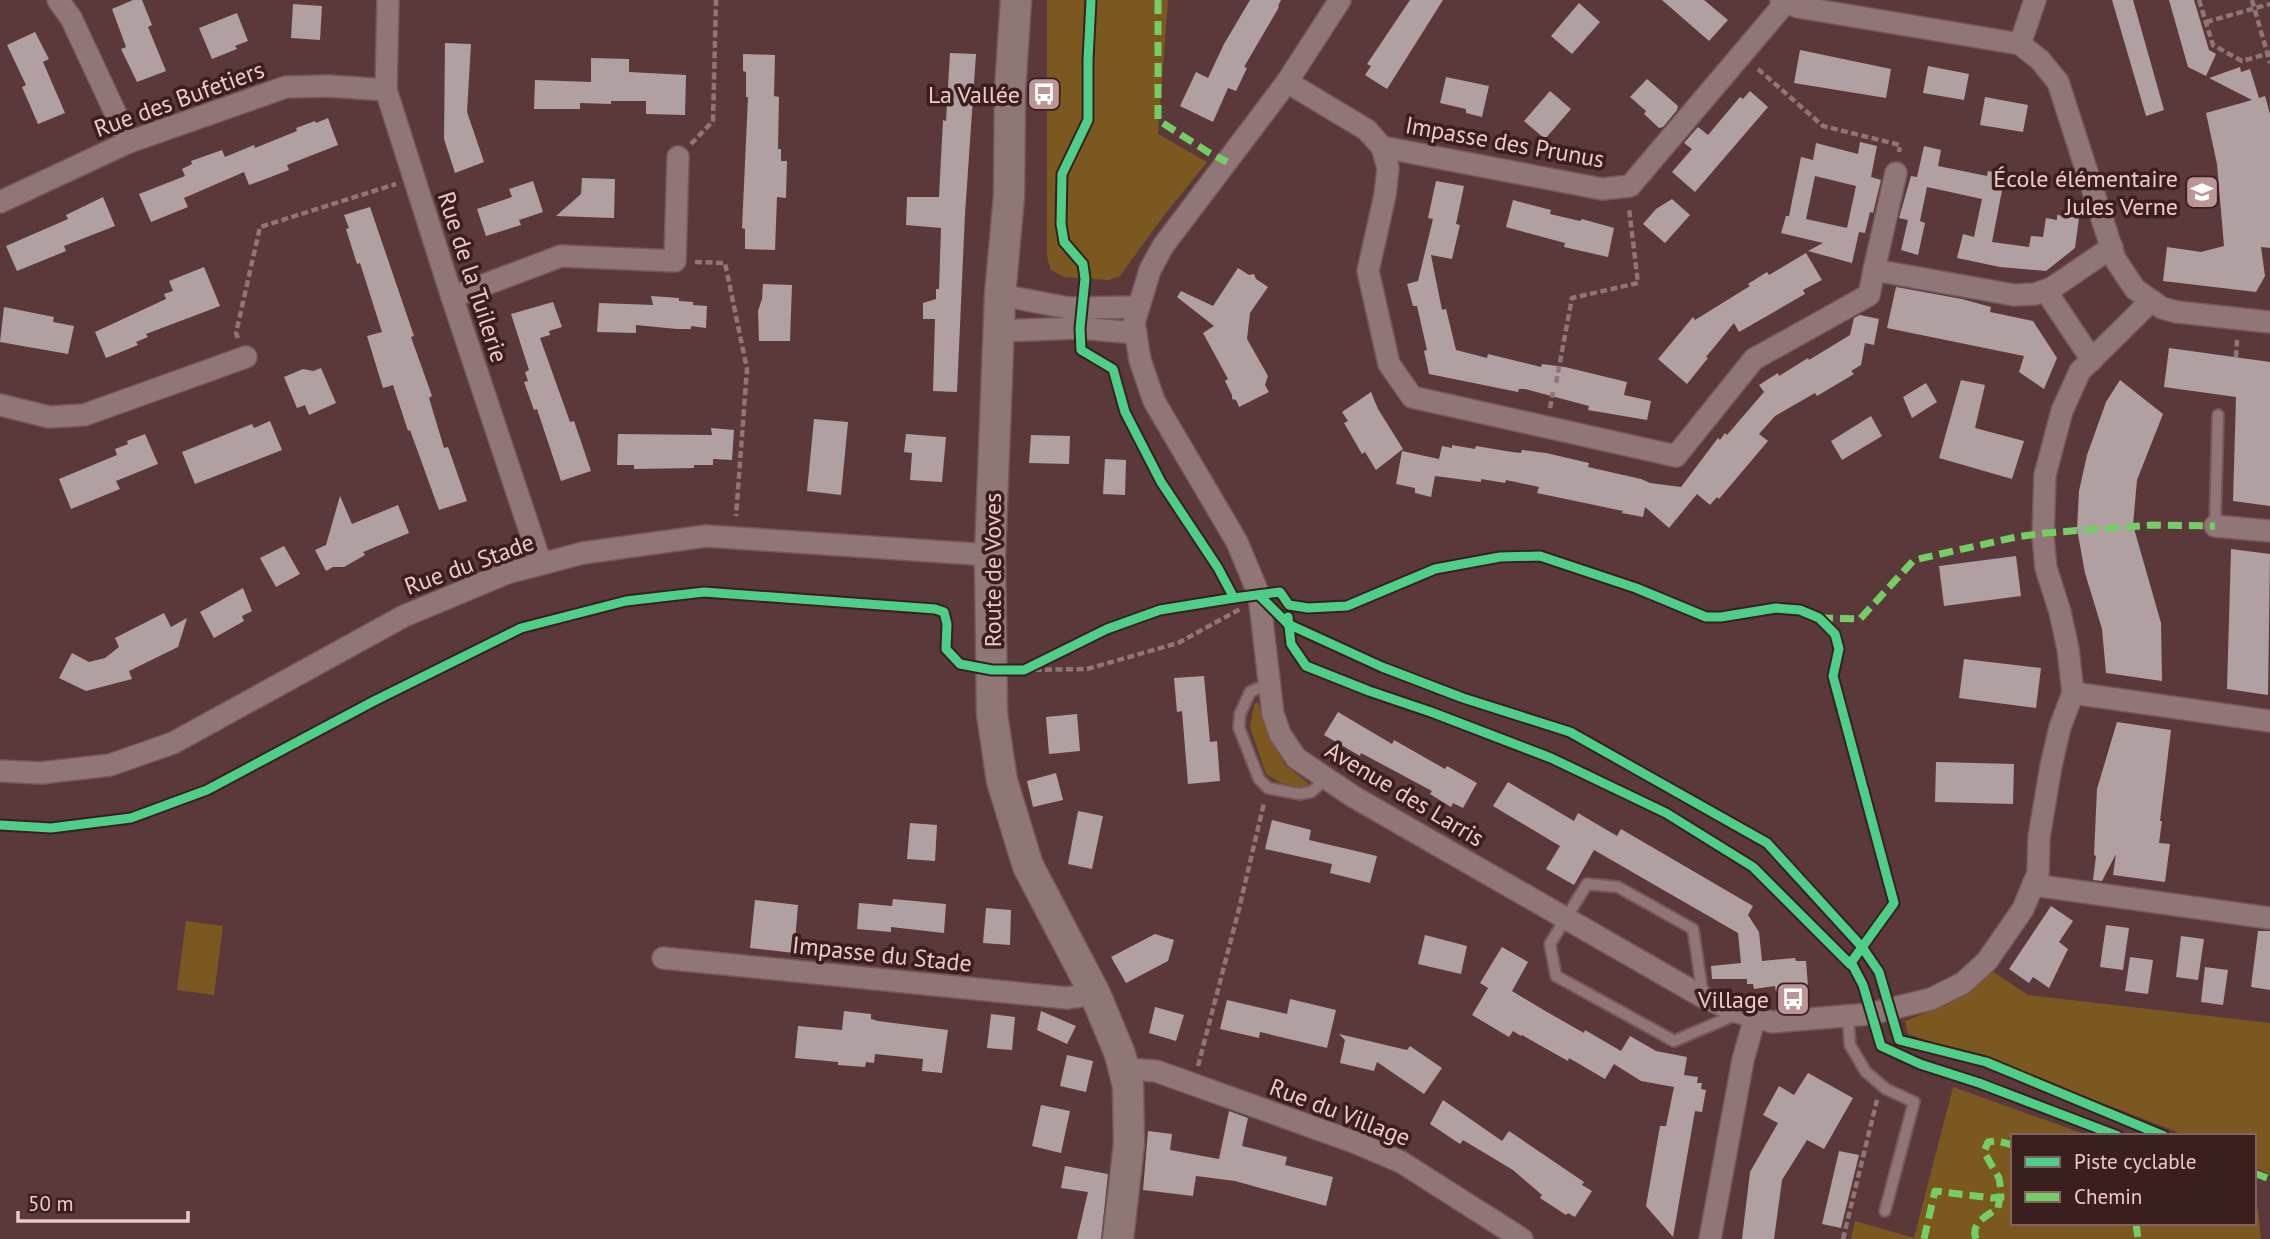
<svg xmlns="http://www.w3.org/2000/svg" width="2270" height="1239" font-family="'PT Sans',sans-serif">
<rect width="100%" height="100%" fill="#5b393b"/>
<g fill="#7a5820">
<polygon points="1047,0 1168,0 1158,134 1207,162 1162,218 1120,276 1108,280 1064,277 1051,270 1047,256"/>
<polygon points="1258,702 1269,736 1285,765 1308,783 1309,786 1302,789 1279,782 1266,774 1250,727 1254,704"/>
<polygon points="186,921 223,926 214,995 177,990"/>
<polygon points="1992,971 2028,995 2270,1023 2270,1175 2254,1167 2254,1136 2188,1136 2032,1076 1908,1034 1905,1021 1949,1004"/>
<polygon points="1953,1087 2090,1136 2013,1136 2013,1223 2254,1223 2254,1202 2258,1209 2261,1239 1851,1239 1855,1221 1914,1238"/>
</g>
<g fill="#b0a0a1" fill-rule="evenodd">
<polygon points="133,0 142,0 152,25 148,27 166,71 137,82 121,49 126,47 112,9"/>
<polygon points="1250,0 1281,0 1278,6 1279,7 1244,67 1247,68 1236,91 1228,88 1213,122 1180,106 1196,72 1208,78 1224,44"/>
<polygon points="1410,0 1443,0 1387,89 1365,75 1371,66 1367,64"/>
<polygon points="1662,0 1704,0 1728,20 1709,41"/>
<polygon points="2112,0 2133,0 2164,110 2146,116"/>
<polygon points="2169,0 2194,0 2209,50 2216,54 2206,76 2188,67"/>
<polygon points="1579,3 1600,22 1572,54 1551,36"/>
<polygon points="293,4 322,6 320,40 291,38"/>
<polygon points="237,13 248,41 235,46 237,49 212,59 199,28"/>
<polygon points="35,32 49,59 43,62 65,113 38,124 22,87 26,85 7,45"/>
<polygon points="445,43 471,44 467,112 484,162 455,173 444,139"/>
<polygon points="1800,50 1891,69 1886,98 1794,83"/>
<polygon points="950,53 976,54 965,214 957,392 933,391 935,319 923,319 923,303 936,299 936,289 939,289 941,228 906,225 907,197 939,197 943,120 946,121"/>
<polygon points="743,54 775,55 774,96 779,97 778,149 781,149 781,161 787,161 786,198 777,197 775,250 745,249 745,229 742,228 748,97 746,97 746,72 743,71"/>
<polygon points="591,58 629,59 629,72 686,75 685,115 646,114 646,101 611,101 611,104 580,103 580,109 534,109 535,80 591,82"/>
<polygon points="1928,66 1969,74 1964,100 1923,93"/>
<polygon points="2240,67 2241,72 2250,69 2259,98 2265,96 2270,114 2270,248 2261,247 2265,276 2256,292 2163,281 2167,247 2201,252 2224,246 2217,164 2206,113 2252,100 2209,78"/>
<polygon points="1446,77 1489,86 1482,117 1466,113 1466,109 1440,103"/>
<polygon points="1647,79 1678,106 1677,110 1663,127 1659,128 1644,114 1646,111 1630,97"/>
<polygon points="1550,91 1571,109 1545,139 1524,121"/>
<polygon points="1750,91 1768,107 1695,192 1672,172 1692,149 1684,143 1698,127 1708,135 1740,97 1743,99"/>
<polygon points="1985,97 2028,105 2023,132 1980,125"/>
<polygon points="328,118 338,145 287,165 289,170 249,185 244,172 184,198 188,207 151,222 139,194 185,176 182,169 192,164 191,161 222,150 225,157 254,145 255,148 297,131 296,128 315,121 316,123"/>
<path d="M1860,142l17,4 -6,31 10,3 -8,33 -3,-1 -5,21 -6,-1 -7,31 -44,-12 15,-8 -42,-10 5,-17h3l12,-59 12,3 3,-17 42,11zM1815,176l41,10 -9,42 -41,-9z"/>
<polygon points="1924,146 1941,150 1938,166 1987,176 1988,171 2005,175 1992,242 2029,247 2031,236 2043,237 2046,218 2057,220 2057,215 2079,218 2075,248 2046,271 2000,267 1957,258 1963,234 1974,237 1982,199 1927,187 1920,221 1925,223 1918,255 1901,250 1908,220 1899,218 1911,176 1917,177"/>
<polygon points="582,178 615,179 614,218 556,216 581,194"/>
<polygon points="533,181 543,212 519,220 521,225 486,236 477,209 512,197 509,189"/>
<polygon points="1436,181 1464,186 1456,224 1460,225 1452,259 1431,255 1442,310 1446,309 1456,350 1487,358 1488,354 1541,367 1542,364 1565,367 1627,382 1624,395 1651,401 1647,420 1588,410 1589,406 1525,389 1519,389 1518,392 1429,374 1424,351 1427,350 1417,306 1413,306 1407,284 1418,281 1433,219 1428,218"/>
<polygon points="103,197 115,226 64,246 66,251 17,271 6,246 68,219 66,215"/>
<polygon points="1672,199 1690,215 1665,243 1643,224 1656,209"/>
<polygon points="1513,200 1551,210 1550,214 1580,221 1582,219 1614,228 1608,257 1564,247 1565,243 1506,227"/>
<polygon points="370,207 414,336 411,337 432,396 429,398 444,448 448,447 467,501 439,510 410,430 408,431 393,385 383,388 367,336 382,332 360,263 357,264 346,229 349,228 344,215"/>
<polygon points="1806,253 1822,280 1803,290 1805,294 1739,332 1734,323 1706,357 1708,358 1687,384 1658,359 1693,317 1695,320 1750,286 1748,284 1767,272 1769,275"/>
<polygon points="204,267 220,306 146,334 148,337 136,342 138,345 106,358 95,332 166,299 164,294 173,291 169,281"/>
<polygon points="1238,268 1249,275 1254,274 1256,279 1268,287 1250,313 1247,339 1268,376 1265,385 1269,392 1239,407 1236,400 1232,399 1232,395 1225,381 1228,379 1203,333 1214,326 1177,297 1181,291 1213,306"/>
<polygon points="763,284 792,285 790,341 759,341 758,311 762,299"/>
<polygon points="1896,287 1962,299 1991,307 1990,312 2033,321 2057,358 2044,389 2019,372 2024,356 1887,328"/>
<polygon points="651,296 679,298 679,301 693,302 693,305 707,306 706,328 691,326 691,329 677,329 636,325 636,333 597,332 599,303 653,305"/>
<polygon points="553,302 562,327 549,331 550,335 540,338 570,422 574,421 591,471 561,481 537,409 534,410 524,382 528,381 525,372 529,370 511,314"/>
<polygon points="4,307 54,317 53,322 74,326 68,354 0,342"/>
<polygon points="1860,315 1879,319 1874,345 1865,343 1861,365 1851,371 1854,374 1817,396 1815,393 1775,416 1759,434 1768,441 1719,499 1717,497 1710,505 1697,494 1669,528 1645,507 1643,517 1622,513 1623,511 1537,493 1539,487 1506,480 1505,483 1481,479 1481,482 1435,476 1431,497 1415,493 1415,488 1396,484 1402,451 1439,459 1442,446 1452,448 1452,445 1475,449 1476,446 1512,452 1521,453 1522,450 1546,453 1589,463 1588,467 1641,479 1650,483 1681,487 1718,438 1720,440 1725,433 1727,435 1764,392 1759,385 1778,373 1779,376 1808,358 1809,360 1850,335 1854,318"/>
<polygon points="2169,348 2270,362 2270,506 2233,501 2236,397 2164,387"/>
<polygon points="321,368 336,403 309,415 305,405 297,408 284,377 303,369 313,371"/>
<polygon points="1961,380 1985,385 1975,428 2024,441 2012,479 1939,458"/>
<polygon points="2120,380 2163,414 2137,480 2133,525 2161,623 2162,681 2106,673 2102,629 2085,573 2077,529 2079,491 2087,455 2106,402"/>
<polygon points="1926,383 1937,402 1912,418 1903,397"/>
<polygon points="1371,392 1378,409 1403,449 1376,470 1365,452 1362,454 1344,423 1348,421 1342,412"/>
<polygon points="1871,416 1882,436 1842,460 1831,441"/>
<polygon points="814,419 848,422 841,495 807,491"/>
<polygon points="270,421 282,450 195,484 182,452 252,424 254,428"/>
<polygon points="711,428 734,430 732,460 713,459 713,465 694,465 694,468 634,469 634,465 617,465 618,434 712,435"/>
<polygon points="145,434 158,464 116,481 120,489 71,509 59,479 117,455 115,449 128,444 127,441"/>
<polygon points="906,434 946,437 942,482 910,480 912,453 904,452"/>
<polygon points="1031,435 1070,436 1069,464 1029,463"/>
<polygon points="1105,459 1126,460 1125,495 1103,494"/>
<polygon points="340,496 352,524 398,505 409,533 363,552 365,555 344,567 333,567 326,571 315,550 326,545"/>
<polygon points="284,546 300,574 276,587 260,558"/>
<polygon points="2231,549 2270,554 2268,695 2227,689"/>
<polygon points="2016,556 2021,596 1944,606 1939,566"/>
<polygon points="243,588 252,611 242,616 244,621 214,638 200,612"/>
<polygon points="164,613 171,627 187,618 178,647 129,671 132,679 86,691 59,678 72,653 89,662 105,658 119,647 115,638"/>
<polygon points="1964,659 2041,668 2036,708 1959,698"/>
<polygon points="1204,676 1210,742 1217,741 1220,781 1188,784 1182,711 1177,712 1174,678"/>
<polygon points="1338,712 1392,744 1394,740 1445,769 1447,766 1477,783 1463,808 1453,803 1451,807 1430,794 1432,791 1361,753 1360,756 1324,735"/>
<polygon points="1077,714 1080,751 1049,754 1046,717"/>
<polygon points="2117,722 2171,730 2160,821 2162,821 2159,843 2170,844 2165,882 2113,875 2116,854 2102,881 2093,880 2096,856 2094,855 2097,789"/>
<polygon points="1936,762 2014,764 2013,804 1935,802"/>
<polygon points="1056,773 1063,800 1033,807 1027,781"/>
<polygon points="1508,782 1574,821 1578,813 1617,836 1621,829 1753,906 1748,915 1759,932 1762,961 1795,958 1796,961 1806,961 1808,986 1776,992 1775,986 1754,989 1753,984 1747,984 1747,979 1712,979 1711,966 1741,963 1738,933 1594,850 1574,885 1546,869 1560,846 1493,806"/>
<polygon points="1078,811 1103,816 1092,869 1068,864"/>
<polygon points="1272,820 1311,830 1309,840 1377,856 1370,883 1330,873 1332,864 1265,849"/>
<polygon points="910,823 937,825 935,861 907,859"/>
<polygon points="893,899 946,904 944,933 891,927 891,932 857,929 859,903 892,906"/>
<polygon points="755,900 798,905 794,953 750,948"/>
<polygon points="2051,906 2073,921 2059,942 2068,949 2049,988 2033,977 2029,983 2009,969"/>
<polygon points="986,908 1011,910 1010,945 983,943"/>
<polygon points="2106,925 2129,928 2123,970 2100,967"/>
<polygon points="2258,931 2270,931 2270,990 2251,987"/>
<polygon points="1155,934 1174,940 1168,961 1126,983 1111,957"/>
<polygon points="1425,935 1467,946 1461,974 1418,964"/>
<polygon points="2181,936 2204,939 2198,980 2176,977"/>
<polygon points="1502,947 1528,962 1512,991 1547,1012 1584,1033 1585,1030 1621,1051 1630,1036 1656,1051 1687,1057 1684,1075 1698,1077 1697,1083 1702,1083 1701,1089 1706,1090 1702,1112 1695,1111 1673,1237 1646,1206 1660,1126 1666,1126 1674,1087 1641,1081 1614,1064 1605,1079 1569,1058 1568,1061 1522,1035 1521,1036 1513,1031 1509,1037 1472,1015 1488,988 1480,983"/>
<polygon points="2130,957 2153,960 2148,994 2125,991"/>
<polygon points="2205,967 2228,970 2223,1005 2201,1002"/>
<polygon points="1290,999 1336,1010 1327,1048 1260,1032 1259,1038 1220,1029 1227,1000 1287,1014"/>
<polygon points="1155,1007 1184,1015 1176,1041 1149,1033"/>
<polygon points="844,1011 871,1014 871,1019 878,1021 948,1030 942,1073 922,1071 923,1059 875,1054 874,1063 866,1062 865,1067 838,1065 838,1062 795,1058 798,1026 842,1030"/>
<polygon points="1041,1011 1076,1026 1067,1044 1037,1030"/>
<polygon points="991,1014 1015,1017 1012,1050 987,1048"/>
<polygon points="1339,1034 1407,1050 1410,1046 1442,1068 1424,1094 1377,1062 1374,1071 1340,1063 1345,1040"/>
<polygon points="1067,1055 1093,1061 1086,1092 1060,1086"/>
<polygon points="1808,1073 1853,1098 1824,1149 1807,1140 1782,1180 1774,1239 1742,1239 1750,1172 1778,1123 1763,1115 1779,1086 1794,1095"/>
<polygon points="1443,1100 1502,1141 1509,1131 1584,1182 1582,1185 1592,1191 1575,1217 1568,1213 1566,1215 1540,1198 1542,1195 1513,1170 1463,1140 1460,1144 1430,1124"/>
<polygon points="1041,1105 1070,1111 1061,1153 1032,1146"/>
<polygon points="1229,1111 1248,1118 1242,1146 1287,1157 1285,1165 1333,1177 1326,1206 1235,1181 1196,1176 1193,1196 1143,1190 1148,1131 1172,1134 1170,1150 1219,1159"/>
<polygon points="1839,1151 1859,1155 1841,1228 1822,1224"/>
<polygon points="1065,1166 1108,1174 1101,1239 1077,1239 1088,1192 1061,1188"/>
</g>
<g fill="none" stroke-linecap="round" stroke-linejoin="round">
<g stroke="#77585a" stroke-width="14">
<g id="lane">
<polyline points="2215,526 2218,415"/>
<polyline points="1270,683 1250,692 1240,714 1239,728 1259,779 1268,788 1299,794 1311,792 1326,779"/>
<polyline points="1703,996 1693,929 1618,887 1587,884 1550,944 1556,976 1674,1041 1740,1013"/>
<polyline points="1848,1016 1850,1045 1866,1072 1886,1089 1914,1102 1885,1211"/>
</g>
</g>
<g stroke="#77585a" stroke-width="24">
<g id="street">
<polyline points="58,0 71,18 129,142"/>
<polyline points="388,0 386,90 452,297 541,564"/>
<polyline points="1340,0 1287,82 1163,246 1150,270 1134,323 1140,360 1154,401 1237,542 1259,595 1273,714 1280,734 1296,758 1354,797 1703,997 1740,1013 1772,1022 1870,1014 1931,999 1963,983 1987,961 2023,909 2038,873 2039,837 2051,766 2060,727 2073,693 2068,649 2060,612 2046,568 2043,537 2045,475 2062,411 2080,371 2151,301"/>
<polyline points="1781,0 1798,7 2020,44 2040,60 2058,82 2115,259 2135,289 2162,308 2177,312 2270,322"/>
<polyline points="2020,44 2035,0"/>
<polyline points="1287,82 1367,130 1382,147 1388,168 1385,195 1368,271 1389,364 1412,397 1676,456 1754,359 1869,295 1874,270 2014,295 2035,294 2052,288 2112,247"/>
<polyline points="1382,147 1602,189 1630,186 1786,2"/>
<polyline points="0,202 129,142 286,87 329,86 386,90"/>
<polyline points="1874,270 1896,173"/>
<polyline points="2046,291 2092,360"/>
<polyline points="1000,295 1069,308 1138,307"/>
<polyline points="452,297 561,256 675,261 678,157"/>
<polyline points="999,331 1080,328 1136,333"/>
<polyline points="0,405 49,417 84,415 246,357"/>
<polyline points="2215,526 2270,531"/>
<polyline points="2073,693 2270,721"/>
<polyline points="0,771 41,773 110,765 173,743 404,616 507,573 583,553 706,536 990,555"/>
<polyline points="2033,885 2270,918"/>
<polyline points="663,958 1067,998 1095,994"/>
<polyline points="1124,1069 1156,1071 1354,1142 1401,1162 1522,1239"/>
<polyline points="1710,1239 1743,1060 1755,1017"/>
</g>
</g>
<g stroke="#77585a" stroke-width="33">
<polyline id="secondary" points="1016,0 1010,90 1009,196 1000,295 990,555 992,714 1002,781 1028,866 1095,994 1120,1054 1128,1086 1129,1144 1118,1239"/>
</g>
<g stroke="#8f7576" stroke-width="4.5" stroke-dasharray="7 3.5" stroke-linecap="butt">
<polyline points="2199,0 2213,45 2242,61 2270,53"/>
<polyline points="2252,0 2270,63"/>
<polyline points="2206,22 2270,4"/>
<polyline points="1758,69 1823,126 1900,145 1899,152"/>
<polyline points="691,144 713,121 716,0"/>
<polyline points="695,262 725,263 747,369 736,516"/>
<polyline points="238,338 236,333 260,227 396,184"/>
<polyline points="2236,357 2237,340"/>
<polyline points="1556,383 1572,298 1638,283 1629,208"/>
<polyline points="1550,408 1553,392"/>
<polyline points="1024,670 1087,669 1178,643 1242,608"/>
<polyline points="1198,1066 1238,913 1264,803"/>
<polyline points="1843,1239 1877,1100"/>
</g>
<use href="#lane" stroke="#917677" stroke-width="10"/>
<use href="#street" stroke="#917677" stroke-width="21"/>
<use href="#secondary" stroke="#8e7775" stroke-width="30"/>
<g stroke="#74ce65" stroke-width="7" stroke-dasharray="14 7" stroke-linecap="butt">
<polyline points="1158,0 1158,120 1211,154 1227,162"/>
<polyline points="1819,618 1860,619 1914,560 2016,537 2045,533 2152,525 2215,526"/>
<polyline points="2254,1173 2270,1179"/>
<polyline points="2136,1223 2138,1239"/>
<polyline points="1924,1239 1935,1191 1991,1198 2013,1196"/>
<path d="M1976,1239c-6,-16 11,-23 22,-31l3,-17 -2,-13 -15,-26 4,-10 9,-1 16,4"/>
</g>
<g stroke="#3b1f1f" stroke-width="13">
<g id="cycleway">
<polyline points="1091,0 1088,60 1088,120 1062,174 1061,224 1064,242 1083,264 1085,279 1080,328 1081,350 1113,369 1125,412 1161,482 1218,568 1234,598 1280,592 1289,605 1308,608 1347,606 1435,569 1500,557 1540,556 1636,588 1706,617 1721,617 1776,608 1800,610 1819,618 1835,634 1839,649 1833,676 1894,903 1850,964 1852,964 1863,985 1881,1046 1920,1064 1979,1083 2118,1136"/>
<polyline points="1259,595 1288,624 1382,667 1463,698 1570,732 1767,843 1862,947 1879,972 1899,1040 1986,1062 2164,1136"/>
<polyline points="1288,617 1291,644 1306,666 1369,691 1431,712 1551,758 1666,813 1753,867 1850,964"/>
<polyline points="0,825 51,828 131,818 207,790 374,701 521,628 626,601 704,592 935,609 944,612 947,624 946,649 960,664 992,670 1024,670 1107,629 1160,610 1234,598"/>
</g>
</g>
<use href="#cycleway" stroke="#4dcf88" stroke-width="9"/>
</g>
<defs>
<g id="bus-square" transform="scale(1.75)"><rect x="-9" y="-9" width="18" height="18" rx="4" fill="#bb9696" stroke="#3b1f1f"/><path d="M-5-6H5V4H4V6H2V4H-2V6H-4V4H-5ZM-3.5-4V0h7V-4ZM-3.5 1.2v1.5H-2V1.2ZM2 1.2v1.5H3.5V1.2Z" fill="#fff"/></g>
<g id="school-square" transform="scale(1.75)"><rect x="-9" y="-9" width="18" height="18" rx="4" fill="#bb9696" stroke="#3b1f1f"/><path d="M0-5L7-2L0 1L-7-2ZM-4 1L0 2.5L4 1V4Q0 6-4 4Z" fill="#fff"/></g>
</defs>
<g fill-rule="evenodd">
<use href="#bus-square" x="1044" y="94"/>
<use href="#school-square" x="2202" y="192"/>
<use href="#bus-square" x="1793" y="999"/>
</g>
<g text-anchor="middle" dominant-baseline="central" stroke-width="7" stroke-linejoin="round" paint-order="stroke">
<g font-size="24" fill="#efc8c7" stroke="#3b1f1f" text-anchor="end">
<text x="1020" y="94">La Vallée</text>
<text x="2178" y="178">École élémentaire<tspan x="2178" dy="28">Jules Verne</tspan></text>
<text x="1769" y="999">Village</text>
</g>
<g font-size="24" fill="#efc8c7" stroke="#3b1f1f">
<text transform="translate(179 99) rotate(-20)">Rue des Bufetiers</text>
<text transform="translate(1505 142) rotate(10)">Impasse des Prunus</text>
<text transform="translate(473 277) rotate(72)">Rue de la Tuilerie</text>
<text transform="translate(469 564) rotate(-20)">Rue du Stade</text>
<text transform="translate(992 570) rotate(-90)">Route de Voves</text>
<text transform="translate(1405 794) rotate(31)">Avenue des Larris</text>
<text transform="translate(882 954) rotate(6)">Impasse du Stade</text>
<text transform="translate(1340 1112) rotate(21)">Rue du Village</text>
</g>
</g>
<rect x="2011" y="1134" width="245" height="91" fill="#3b1f1f" stroke="#836362" stroke-width="2"/>
<rect x="2025" y="1157" width="35" height="10" fill="#4dcf88" stroke="#836362" stroke-width="2"/>
<text x="2074" y="1169" font-size="21" fill="#efc8c7">Piste cyclable</text>
<rect x="2025" y="1192" width="35" height="10" fill="#74ce65" stroke="#836362" stroke-width="2"/>
<text x="2074" y="1204" font-size="21" fill="#efc8c7">Chemin</text>
<path d="M18 1211v10h170v-10" fill="none" stroke="#efc8c7" stroke-width="3.5"/>
<text x="28" y="1211" font-size="21" fill="#efc8c7" stroke="#3b1f1f" stroke-width="5" paint-order="stroke">50 m</text>
</svg>
